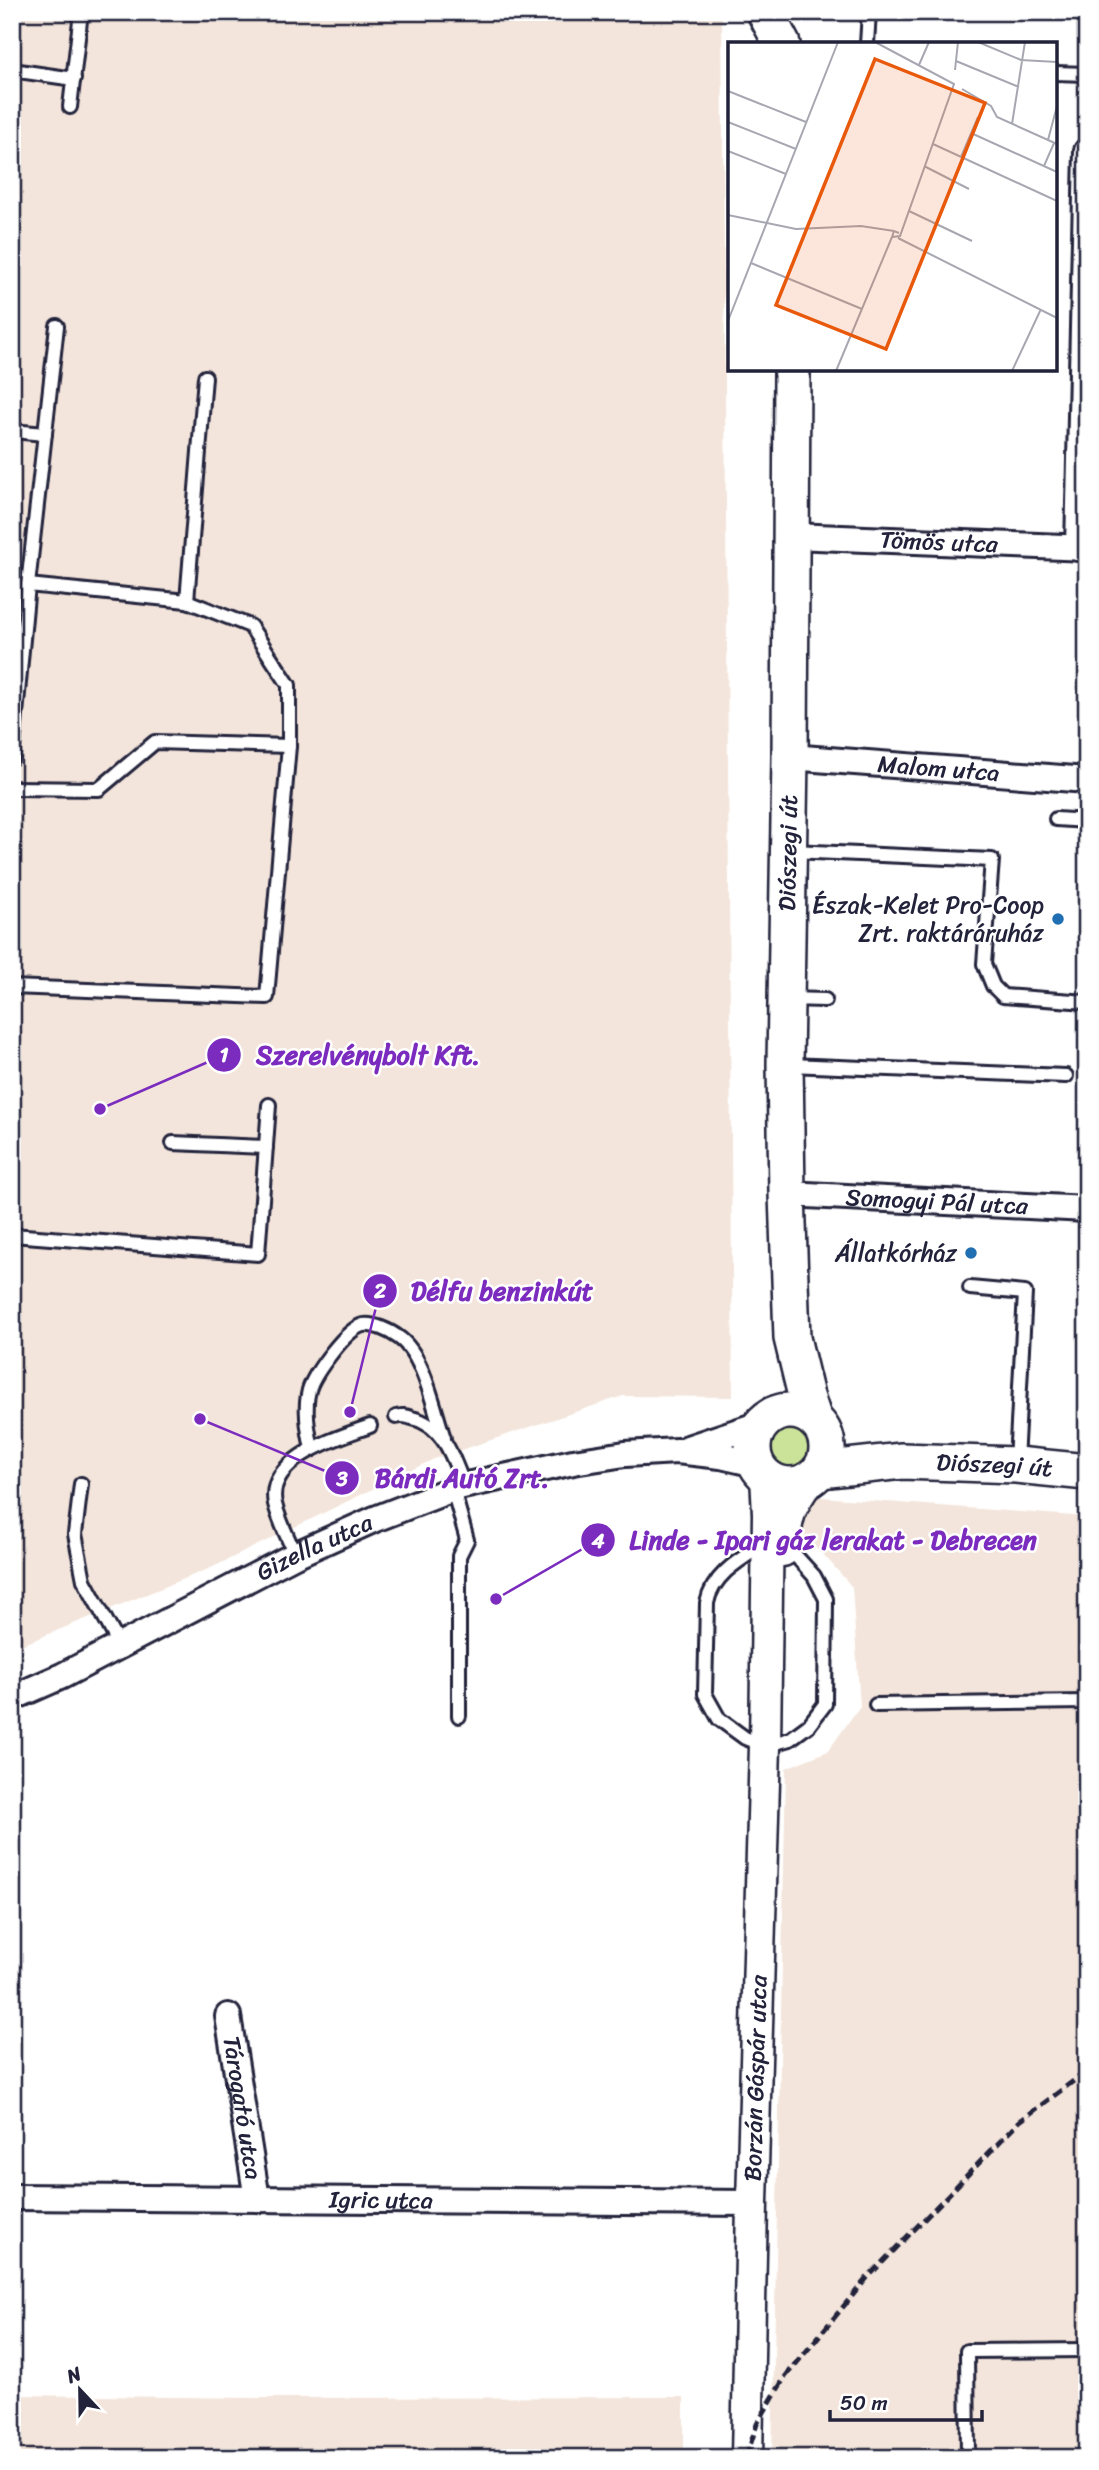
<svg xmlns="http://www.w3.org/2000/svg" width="1099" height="2470" font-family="Sriracha,sans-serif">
<rect width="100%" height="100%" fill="#fff"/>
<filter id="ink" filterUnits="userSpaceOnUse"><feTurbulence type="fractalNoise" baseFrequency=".0143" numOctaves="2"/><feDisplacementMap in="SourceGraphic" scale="14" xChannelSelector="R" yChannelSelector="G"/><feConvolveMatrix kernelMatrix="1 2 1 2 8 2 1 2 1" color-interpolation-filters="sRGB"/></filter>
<g filter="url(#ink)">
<g fill="#f3e5db">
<polygon points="12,12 722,12 733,1397 623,1396 434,1459 213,1567 12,1649"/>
<polygon points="807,1496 1087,1517 1087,2458 772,2458 786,1768 828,1751 860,1706 852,1587 823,1554 795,1531"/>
<polygon points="12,2395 258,2398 684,2397 684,2458 12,2458"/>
</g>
<circle fill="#cbe399" stroke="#76826a" stroke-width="2" cx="790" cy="1448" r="24"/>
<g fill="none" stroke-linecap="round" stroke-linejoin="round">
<g stroke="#22223b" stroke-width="18">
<g id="service">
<polyline points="867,44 869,12"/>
<polyline points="12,70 74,79"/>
<polyline points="1055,73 1087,74"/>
<polyline points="70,107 81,12"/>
<polyline points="12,431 45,434"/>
<polyline points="28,585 57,326"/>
<polyline points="12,758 28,585 187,601 205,377"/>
<polyline points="12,788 99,789 155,742 289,746"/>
<polyline points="1056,819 1087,821"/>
<polyline points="792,851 992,860 984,964 993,986 1003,996 1087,1002"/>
<polyline points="12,987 267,997 289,746 289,685 250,626 187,601"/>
<polyline points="787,999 825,1000"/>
<polyline points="789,1065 1066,1076"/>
<polyline points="173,1143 266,1147"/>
<polyline points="12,1235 258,1254 269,1105"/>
<polyline points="970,1288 1025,1293 1016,1461"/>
<path d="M396,1417c6,-2 10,-1 16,1 32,7 41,40 52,68"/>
<path d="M312,1449c-4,-19 -8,-40 -3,-59 5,-16 37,-61 54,-65 10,-2 27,6 35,12 26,17 36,73 46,101"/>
<polyline points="81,1484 75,1534 84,1580 120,1646"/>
<polyline points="453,1489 467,1540 459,1556 459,1716"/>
<path d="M767,1542c-24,16 -54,31 -60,61l-2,91 14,25 26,19 20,8 25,-7 19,-14 16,-21 1,-105 -12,-23 -28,-31"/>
<path d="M295,1555c-6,-16 -16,-34 -20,-51 -10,-46 63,-66 95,-78"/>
<polyline points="876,1705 1087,1702"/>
<polyline points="968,2458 967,2351 1087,2350"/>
</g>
</g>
<g stroke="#22223b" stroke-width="30">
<g id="minor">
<path id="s1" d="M792,536l295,12"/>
<polyline points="1078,548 1087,151"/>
<path id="s2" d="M790,757l297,23"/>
<path id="s3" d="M787,1194l300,15"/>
<polyline points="688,1448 763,1423"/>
<path id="s4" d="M12,1698l50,-22 233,-121 80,-36 83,-32 115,-25 52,-8 52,-3 44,5 35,8"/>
<path id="s5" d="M228,2016l29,183"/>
<path id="s6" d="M12,2197l740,6"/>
</g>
</g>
<g stroke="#22223b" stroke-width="35">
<g id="tertiary">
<path d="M783,1551c4,-34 6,-44 26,-71"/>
<path id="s7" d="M747,2458l5,-255 13,-457 3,-232 -2,-38"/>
</g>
</g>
<g stroke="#22223b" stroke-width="40">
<g id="secondary">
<polyline points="765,12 782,44"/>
<polyline points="792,369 790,757 785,1064 787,1194 792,1338 806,1396 814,1420"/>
<circle cx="790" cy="1448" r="37"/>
<path id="s8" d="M820,1470l82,-9 114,4 71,7"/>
</g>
</g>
<use href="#service" stroke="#fff" stroke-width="12"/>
<use href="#minor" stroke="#fff" stroke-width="24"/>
<use href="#tertiary" stroke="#fff" stroke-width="30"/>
<use href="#secondary" stroke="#fff" stroke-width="35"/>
<polyline stroke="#22223b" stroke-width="5" stroke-dasharray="10 5" stroke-linecap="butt" points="746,2458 757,2424 785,2377 867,2278 1020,2121 1087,2071"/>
</g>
</g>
<g fill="#1f6fb2" stroke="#fff" stroke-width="2.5">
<circle cx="1058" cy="919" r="7"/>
<circle cx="971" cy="1253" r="7"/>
</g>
<g text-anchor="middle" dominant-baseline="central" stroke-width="5" stroke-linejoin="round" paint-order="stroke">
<g font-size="24" fill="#22223b" stroke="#fff">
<text stroke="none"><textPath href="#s1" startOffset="147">Tömös utca</textPath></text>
<text stroke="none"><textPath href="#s2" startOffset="149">Malom utca</textPath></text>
<text transform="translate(788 853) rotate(-89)">Diószegi út</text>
<text stroke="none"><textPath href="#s3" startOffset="150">Somogyi Pál utca</textPath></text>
<text stroke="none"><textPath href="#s8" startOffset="175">Diószegi út</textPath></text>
<text stroke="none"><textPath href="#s4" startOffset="338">Gizella utca</textPath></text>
<text stroke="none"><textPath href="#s7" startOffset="380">Borzán Gáspár utca</textPath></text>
<text stroke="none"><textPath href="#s5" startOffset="93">Tárogató utca</textPath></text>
<text stroke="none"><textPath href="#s6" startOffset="369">Igric utca</textPath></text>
</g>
<g font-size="24" fill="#22223b" stroke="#fff" text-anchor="end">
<text x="1044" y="905">Észak-Kelet Pro-Coop<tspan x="1044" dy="28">Zrt. raktáráruház</tspan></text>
<text x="957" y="1253">Állatkórház</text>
</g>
</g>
<g transform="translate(728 42)">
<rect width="329" height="329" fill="#fff"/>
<path fill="none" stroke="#a7a7b1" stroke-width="2" d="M147,0l79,42 -54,152 -8,1 2,-6 5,2M250,0l43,18 36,2M228,19l63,26M191,23l10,-23M227,28l3,-28M234,47l29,17 6,11 60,27M0,49l78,31M0,80l68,27M284,82l13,-82M243,91l86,39M320,98l9,-34M205,102l124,57M0,109l58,23M233,115l17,-40M196,124l45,23M316,124l10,-23M181,169l63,30M0,173l68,14 65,-3 33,5M170,196l159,80M23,221l111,46M0,279l110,-279M108,329l56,-134M284,329l29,-62"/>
<path fill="#e8590c" fill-opacity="0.15" stroke="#e8590c" stroke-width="3.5" d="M147,17l110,44 -99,246 -110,-44z"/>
<rect width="329" height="329" fill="none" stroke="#22223b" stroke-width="3.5"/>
</g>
<path fill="none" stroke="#7b2cbf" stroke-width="2.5" d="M100 1109L224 1055M350 1412L380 1291M200 1419L342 1478M496 1599L598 1540"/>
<g fill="#7b2cbf" stroke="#fff" stroke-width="2.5">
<circle cx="100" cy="1109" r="7"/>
<circle cx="350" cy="1412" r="7"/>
<circle cx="200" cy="1419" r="7"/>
<circle cx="496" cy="1599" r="7"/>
<circle cx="224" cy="1055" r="18"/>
<circle cx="380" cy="1291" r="18"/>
<circle cx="342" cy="1478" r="18"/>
<circle cx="598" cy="1540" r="18"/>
</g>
<g font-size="21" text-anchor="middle" font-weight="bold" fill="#fff">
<text x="224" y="1062">1</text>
<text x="380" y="1298">2</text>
<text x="342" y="1486">3</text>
<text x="598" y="1548">4</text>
</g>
<g font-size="26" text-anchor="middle" font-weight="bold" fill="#7b2cbf" stroke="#fff" stroke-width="5" stroke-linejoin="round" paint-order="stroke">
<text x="368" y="1064">Szerelvénybolt Kft.</text>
<text x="502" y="1300">Délfu benzinkút</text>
<text x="462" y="1487">Bárdi Autó Zrt.</text>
<text x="833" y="1549">Linde - Ipari gáz lerakat - Debrecen</text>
</g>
<rect width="1099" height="2470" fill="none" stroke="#fff" stroke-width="42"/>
<rect x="21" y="21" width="1057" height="2428" fill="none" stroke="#22223b" stroke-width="2.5" filter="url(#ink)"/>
<g transform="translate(80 2390) rotate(338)" stroke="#ffffff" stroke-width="5" paint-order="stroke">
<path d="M0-5L12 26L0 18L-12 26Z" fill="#22223b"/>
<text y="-10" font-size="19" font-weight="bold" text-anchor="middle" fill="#22223b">N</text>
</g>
<path d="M830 2410v10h152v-10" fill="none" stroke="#22223b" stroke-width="3.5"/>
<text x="840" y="2410" font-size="21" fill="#22223b" stroke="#ffffff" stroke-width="5" paint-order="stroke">50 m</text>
</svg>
